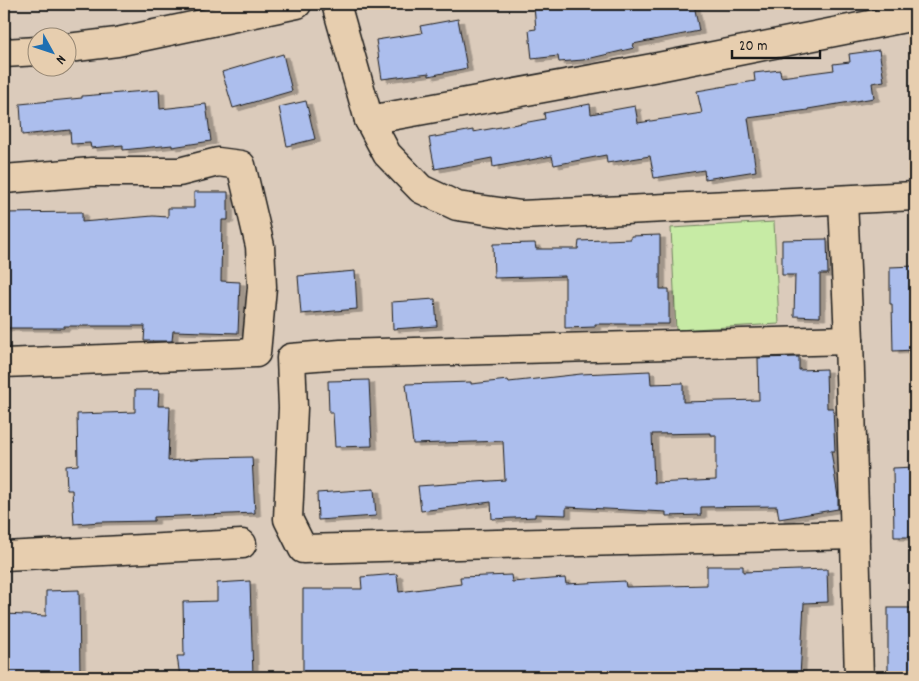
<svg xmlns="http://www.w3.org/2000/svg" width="919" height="681" font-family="Dekko,sans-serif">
<defs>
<filter id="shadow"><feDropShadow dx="5.5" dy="3" stdDeviation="0" flood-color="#0004"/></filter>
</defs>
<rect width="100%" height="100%" fill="#dbcbbb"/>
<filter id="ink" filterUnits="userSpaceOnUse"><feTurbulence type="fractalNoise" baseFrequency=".02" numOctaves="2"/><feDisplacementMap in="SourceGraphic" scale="10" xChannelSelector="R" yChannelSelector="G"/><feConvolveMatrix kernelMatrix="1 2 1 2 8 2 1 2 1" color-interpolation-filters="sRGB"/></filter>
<g filter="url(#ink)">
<polygon fill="#c7eba5" stroke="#728460" points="774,222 779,324 676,330 671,228"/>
<g fill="#acbeed" stroke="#1c1c1c" fill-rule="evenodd" filter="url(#shadow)">
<polygon points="558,4 694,4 699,31 633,44 634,48 583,60 559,62 558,56 532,59 529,30 536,29 534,6"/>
<polygon points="458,19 467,68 429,76 429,73 382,79 376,40 422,33 420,26"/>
<polygon points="879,50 884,81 872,83 874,98 808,109 808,110 748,118 756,171 705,179 704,170 654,178 650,156 607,163 606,155 554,165 552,156 493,167 492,158 435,169 429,138 473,130 473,132 545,119 544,113 590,104 591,114 635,106 638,123 702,113 697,91 755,81 754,73 780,70 781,77 834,70 833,64 850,62 849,54"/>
<polygon points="283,54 292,91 233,108 222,72"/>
<polygon points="159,90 160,109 206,104 211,141 172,147 172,145 123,150 123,145 91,148 90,143 71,144 70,130 22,135 20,104 82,98 82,96"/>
<polygon points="306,101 315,139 287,146 279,107"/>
<polygon points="194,192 228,192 228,220 222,220 221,281 240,282 238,333 173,331 172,341 144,341 145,326 64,326 64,328 4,328 4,213 82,212 82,222 153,216 168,217 168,208 194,208"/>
<polygon points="660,235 660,289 669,289 669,324 595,324 595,327 565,328 565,276 494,278 493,244 535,243 536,249 578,249 579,241 631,239 631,236"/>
<polygon points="827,239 828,274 820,274 820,317 794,316 795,275 782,275 782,240"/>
<polygon points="915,266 915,350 893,351 892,304 890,304 890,267"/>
<polygon points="355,271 357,309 301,314 298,276"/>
<polygon points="435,299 437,326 393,329 392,302"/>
<path d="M799,357v13l27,-1 1,39h6l2,43h-4l7,46v12l-59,10 -2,-13 -76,1v8l-35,1v-4l-100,-5v8l-31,-1v3l-43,2 -1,-17 -70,9 -3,-25 87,-6 -2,-39 -90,3 -7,-60 65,-2v2l37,-4 1,2 72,-8 69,-3 1,13 32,-1v19l76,-2 -1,-42zM711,433v2h5v45l-62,3 -2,-49z"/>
<polygon points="369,380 372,446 335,447 333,413 329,413 328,381"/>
<polygon points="135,390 159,390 158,406 170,406 168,461 206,458 252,457 255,513 154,517 154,521 100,522 74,524 72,490 67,490 66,466 78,465 77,414 135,412"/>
<polygon points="915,467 915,537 894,537 893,468"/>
<polygon points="374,489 376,516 318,520 317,493"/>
<polygon points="707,566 743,566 743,572 827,569 828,602 804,603 800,677 303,677 303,589 362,589 361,577 397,574 399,592 461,584 460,577 511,575 512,582 565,578 566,584 625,581 626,587 707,585"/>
<polygon points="250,581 253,677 180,677 177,656 184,656 183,602 217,601 217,583"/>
<polygon points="79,590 80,677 4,677 4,614 46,616 46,591"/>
<rect x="888" y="608" width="27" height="69"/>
</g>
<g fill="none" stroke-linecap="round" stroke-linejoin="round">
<g stroke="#1c1c1c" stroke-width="31">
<g id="street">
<polyline points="336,4 369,120 387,154 421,189 457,206 521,215 915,196"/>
<polyline points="369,120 658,67 915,16"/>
<polyline points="4,179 92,172 179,172 218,162 241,165 260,246 262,287 256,353 4,363"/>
<polyline points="843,200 849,340 859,677"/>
<polyline points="849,340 341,354 291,358 293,408 288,519 303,549 855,535"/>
<polyline points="4,556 242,544"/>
</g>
</g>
<g stroke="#1c1c1c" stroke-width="31">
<g id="secondary">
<polyline points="68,48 117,42 297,4"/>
<polyline points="4,53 38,51"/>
</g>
</g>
<use href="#street" stroke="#e7ceaf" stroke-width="28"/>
<use href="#secondary" stroke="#e7ceaf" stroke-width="28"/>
</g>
</g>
<rect width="919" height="681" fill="none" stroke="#e7ceaf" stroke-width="20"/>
<rect x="10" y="10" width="899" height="661" fill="none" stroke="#1c1c1c" stroke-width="2" filter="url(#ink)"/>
<g transform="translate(52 52) rotate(130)"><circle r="24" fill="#e7ceaf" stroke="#968774"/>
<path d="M0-4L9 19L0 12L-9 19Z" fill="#1f6fb2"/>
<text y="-8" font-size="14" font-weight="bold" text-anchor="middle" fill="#1c1c1c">N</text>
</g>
<path d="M732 50v8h88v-8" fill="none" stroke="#1c1c1c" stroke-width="2.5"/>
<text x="739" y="50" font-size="15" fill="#1c1c1c" stroke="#e7ceaf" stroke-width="4" paint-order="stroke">20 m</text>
</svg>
